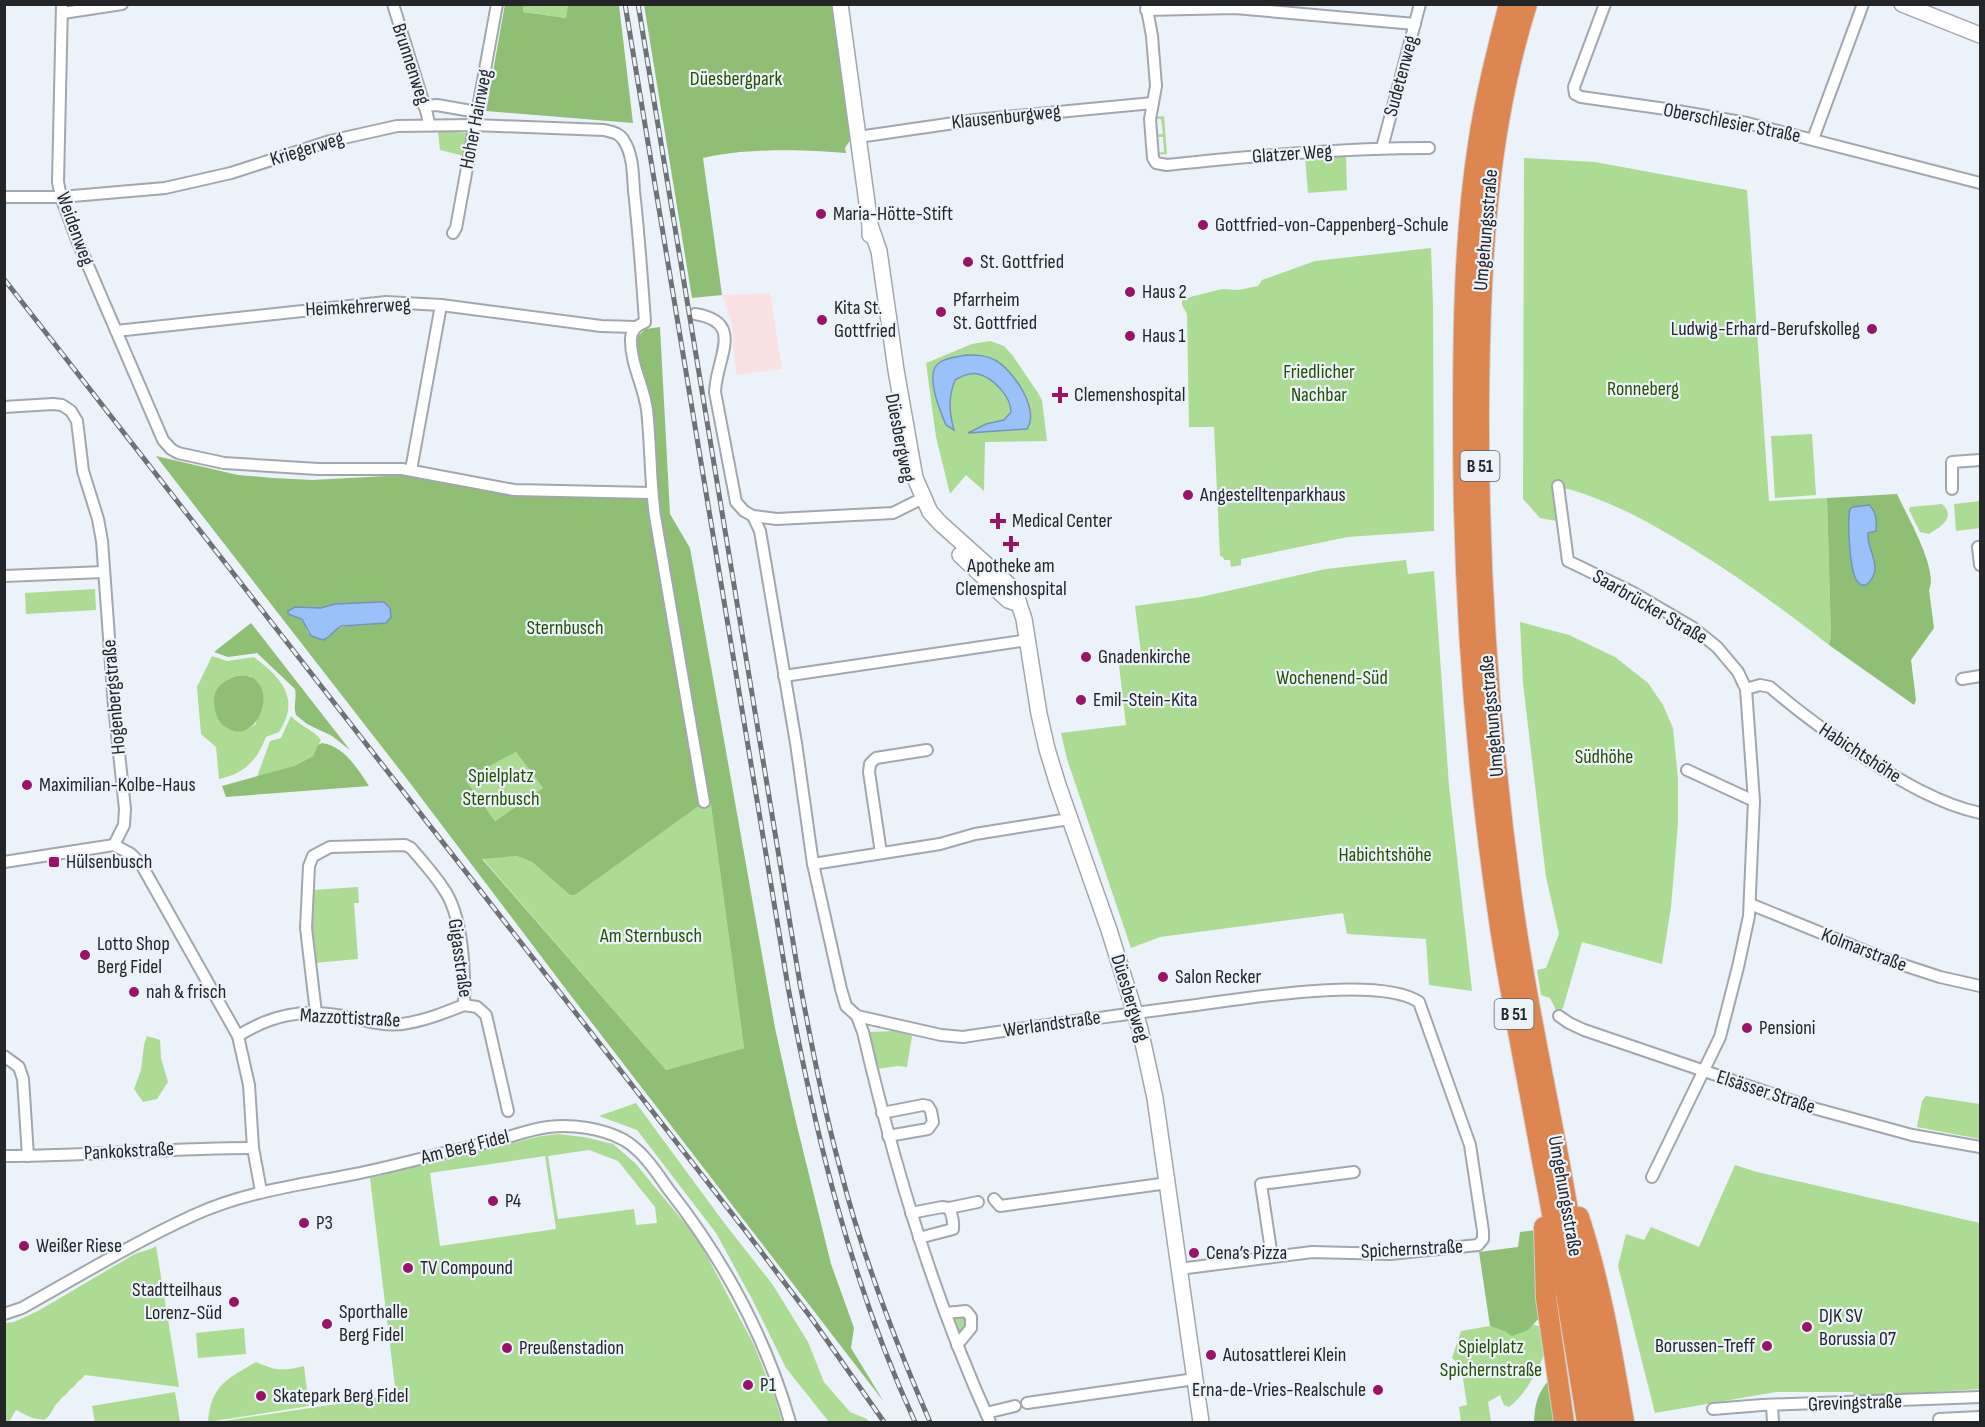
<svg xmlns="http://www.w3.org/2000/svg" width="1985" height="1427" font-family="'Sofia Sans Condensed',sans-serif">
<rect width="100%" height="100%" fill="#ecf2f9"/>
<polygon fill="#fbe0e3" points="770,293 782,369 736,375 732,323 722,295"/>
<g fill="#acdb93" fill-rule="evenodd">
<polygon points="524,5 568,5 566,18 523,12"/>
<polygon points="1164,116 1167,154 1156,155 1156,153 1164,152 1163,137 1155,137 1154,135 1163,134 1161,119 1153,119 1153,117"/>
<polygon points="438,131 467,133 464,156 440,150"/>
<polygon points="1346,155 1347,190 1308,193 1305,157"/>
<path d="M1524,158l71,4 152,28 22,311 58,-3 4,138 -2,9c-45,-35 -87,-66 -136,-96 -31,-19 -63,-38 -98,-51 -13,-5 -25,-10 -39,-10v33l-16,-3 -17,-19z"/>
<polygon points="1431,248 1433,304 1434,531 1348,537 1241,559 1241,565 1231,567 1230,560 1224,560 1223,557 1220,556 1214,427 1189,427 1187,314 1182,305 1182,299 1222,289 1238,290 1258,286 1262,280 1315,261"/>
<polygon points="990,341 1004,346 1013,356 1038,393 1042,400 1047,441 985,442 984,491 966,475 950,494 936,437 926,363 972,344"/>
<polygon points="1812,434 1816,495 1775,498 1771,436"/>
<polygon points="1980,501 1980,528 1956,531 1954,504"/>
<path d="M1942,504c15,14 -2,23 -13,30l-9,-2 -11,-22 1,-3z"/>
<polygon points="1406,560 1408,574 1434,571 1449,786 1472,991 1429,985 1426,939 1347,934 1343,913 1160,937 1131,948 1067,759 1061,733 1126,725 1119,665 1142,661 1135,606 1201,597 1326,569"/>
<polygon points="95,589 96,610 26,614 25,593"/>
<polygon points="1520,622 1569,635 1615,657 1648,683 1663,705 1673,728 1678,779 1678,823 1671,907 1662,964 1582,942 1563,1008 1557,1012 1550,998 1541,995 1537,970 1546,968 1559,934 1546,877 1530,743 1523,683"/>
<path d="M212,656l15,5 27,-4c27,21 47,41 25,75l-13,5c-9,24 -23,37 -47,42l-3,-32 -15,-13 -4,-47zM237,676h13l9,8 -3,40 -10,6 -13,1z"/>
<path d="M291,716c8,9 23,14 30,24l-8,16 -19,10 -37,11 13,-36 11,-3z"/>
<polygon points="516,752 543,788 495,821 465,779"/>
<polygon points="710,798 744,1048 666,1070 482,858 517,856 532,862 570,895 575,895"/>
<polygon points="358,887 359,903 354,903 358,959 315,963 312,929 313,890"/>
<polygon points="896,1031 912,1036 907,1067 898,1066 876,1069 867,1032"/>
<polygon points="147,1036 160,1040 161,1058 168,1082 157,1099 143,1102 134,1089 141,1070 144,1045"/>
<polygon points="1926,1096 1980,1104 1980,1139 1917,1127 1922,1101"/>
<polygon points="636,1103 725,1224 773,1285 808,1342 824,1382 850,1412 867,1419 869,1422 829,1422 786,1368 752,1299 716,1233 637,1130 599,1116"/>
<path d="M558,1134l26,3 29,7 22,19 63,76 56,106 21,53 7,24h-565l179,-27 -26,-217 171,-42zM589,1150l29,11 37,46 2,16 -21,2 -2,-16 -76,10 -10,-63zM545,1156l11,73 -116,17 -10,-73z"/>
<polygon points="1735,1165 1757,1172 1980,1223 1980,1389 1854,1397 1853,1392 1776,1392 1655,1413 1618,1266 1626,1234 1644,1240 1651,1227 1699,1247"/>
<path d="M156,1246l23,141 -94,-12 -29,29 -7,12 -5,4 -12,-2 -16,-8 -7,12h-4v-99l9,-1 24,-11 95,-56c8,-4 15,-4 23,-9z"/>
<polygon points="964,1315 968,1322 961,1333 958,1333 953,1319 954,1317"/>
<path d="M1532,1324l12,4 6,11c-9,25 -20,51 -41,68l-5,-2 -4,-10 -12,7 3,20h-30l-2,-15 8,-2 -6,-39 -9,-8 9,-27 29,-5 16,6z"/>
<polygon points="244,1328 246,1354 198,1358 196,1333"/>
<path d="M256,1362c19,9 28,9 48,4l5,40 -101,16c3,-37 19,-43 48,-60z"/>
<polygon points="175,1392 180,1422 95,1422 92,1406"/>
</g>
<g fill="#8fbf75" fill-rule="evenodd">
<polygon points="505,4 524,5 523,12 566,18 568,5 619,5 633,123 486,111"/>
<path d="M644,5h188l19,134 -6,9 1,5c-43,-4 -100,-5 -143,5l19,137 -30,3z"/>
<path d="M660,327l10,187 20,34 85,480 21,94 35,142 23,64 -3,20 33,54 -319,-414 -155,-205 -254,-327 82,19 35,3 39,2 94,-5 243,23 10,4 -7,-96 -12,-37 -3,-21 1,-12 8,-7zM335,604h9l27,21c-17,0 -32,-2 -44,13l-19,-5 -4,-11 -4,-4 12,-10h9zM516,752l27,36 -48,33 -30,-42zM710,798l34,250 -78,22 -184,-211 35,-3 15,6 38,33h5z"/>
<path d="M1897,494c9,20 42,76 32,96l5,38 -23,32 5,40 -2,5 -85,-60 2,-9 -4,-138z"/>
<path d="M251,623l99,127 -18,-14 -25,-12 -11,-9c-3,-9 1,-17 -1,-26l-38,-36 -29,4 -14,-5z"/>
<path d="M237,676c4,0 10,-1 14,1 29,15 2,74 -28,48 -4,-3 -7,-10 -8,-16 -4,-19 5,-27 22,-33z"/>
<path d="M322,743c22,3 35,25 47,43l-143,11 -4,-11 72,-20 19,-10 5,-11z"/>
<polygon points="1536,1230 1539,1318 1528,1330 1512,1336 1506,1332 1490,1326 1479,1252 1518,1247 1520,1232"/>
<path d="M1549,1380l7,42h-22c1,-18 3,-28 15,-42z"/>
</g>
<g fill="#9bc1fa" stroke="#7792bb" stroke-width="1.5">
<path d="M967,355c10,0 19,0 28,5 18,10 45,49 32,69l-59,4 18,-9 18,-4 7,-8c0,-15 -17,-34 -33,-38 -8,-2 -16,2 -23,6 -7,18 -6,31 -1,50l-8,-5c-6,-14 -22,-52 -7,-62 8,-6 19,-6 28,-8z"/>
<path d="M1869,505c7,6 8,17 7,26l-8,2c-2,17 18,36 -2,52h-5c-3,-3 -5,-4 -6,-8 -5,-11 -8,-56 -5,-68l3,-2z"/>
<path d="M380,602h4l6,6 1,9 -5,6 -44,3c-8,3 -11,11 -19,14l-12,-4 -9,-17 -14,-5v-3l7,-4 26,1 14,-4z"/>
</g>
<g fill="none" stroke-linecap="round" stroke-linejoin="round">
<g stroke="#a2a7ae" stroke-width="14">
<g id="street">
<polyline points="62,4 58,182 61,197 77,240 163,440 171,449 178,453 224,463 318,469 402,469 514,490 651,493"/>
<polyline points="393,4 427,114 429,124"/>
<path d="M1146,4l6,32 4,50 -6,33 3,39 3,5 11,2c87,-9 174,-17 262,-17"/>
<polyline points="1605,4 1574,87 1575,94 1581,97 1666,109 1747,123 1980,183"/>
<polyline points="1146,10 1235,8 1415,24"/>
<polyline points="63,13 122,4"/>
<polyline points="424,106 437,105 477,112"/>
<polyline points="858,137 975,120 1153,103"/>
<polyline points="1813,139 1863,4"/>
<polyline points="1382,148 1420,4"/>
<path d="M4,197h57l104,-9 66,-15 99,-32 67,-15 77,-1 130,5c8,2 16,3 20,11 9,13 9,35 10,50 5,44 8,87 11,131 -8,4 -13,7 -14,16 -1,25 13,48 16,72 4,35 3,71 8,106l49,286"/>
<polyline points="453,233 456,228 497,4"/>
<path d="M695,314c51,8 21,44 20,78l21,110 8,9 9,5 24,3 116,-6 30,-15"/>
<polyline points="116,331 386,302 441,305 601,326 635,327"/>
<polyline points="4,407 53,404 62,405 71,411 77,421 83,471 98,519 102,541 114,706 125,809 124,825 114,845"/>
<polyline points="411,470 441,305"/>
<polyline points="1558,486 1568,561 1632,592 1692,627 1717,647 1738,672 1746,689 1754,801 1749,916 1738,967 1720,1037 1652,1177"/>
<polyline points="1952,489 1952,462 1980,460"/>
<path d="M753,516l7,15 36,212 17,121 28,125 5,17 11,10 6,16c31,134 70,265 127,390"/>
<polyline points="1978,547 1980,565"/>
<polyline points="4,576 104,572"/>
<polyline points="784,676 1028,640"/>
<polyline points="1962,679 1980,676"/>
<path d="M1746,689l14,-4 10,2c30,26 62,49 95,71 36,23 74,46 115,55"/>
<polyline points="1687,770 1754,801"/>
<polyline points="114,845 131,854 141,864 238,1036 249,1085 253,1148 261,1191"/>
<polyline points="881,853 869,772 870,764 876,758 927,750"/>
<polyline points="4,862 114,845"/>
<polyline points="813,864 940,844 975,834 1069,819"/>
<polyline points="1750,904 1885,959 1940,977 1980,986"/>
<path d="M316,1013l-10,-85 3,-62 4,-10 17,-9 75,-2 6,3c11,13 23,26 32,40 20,27 22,84 21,117l13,2 9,8 22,96"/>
<path d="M857,1016l84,19 22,2c72,-11 145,-20 217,-30 52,-6 197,-33 239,-5l51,143 13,86v8l-5,6 -88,9 -78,-2 -133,17"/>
<polyline points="1559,1016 1569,1023 1584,1030 1813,1108 1912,1135 1980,1147"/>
<path d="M238,1036c35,-22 64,-27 105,-20 20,4 39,10 59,8 22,-3 42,-11 62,-19"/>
<polyline points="4,1056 19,1067 23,1079 28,1156"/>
<polyline points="882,1113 923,1105 928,1106 931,1111 933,1122 928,1129 888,1136"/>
<path d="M4,1156c83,0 166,-8 249,-8"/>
<polyline points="994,1199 1000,1206 1168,1183"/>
<polyline points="949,1208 978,1202"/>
<path d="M911,1213l31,-6 7,1c3,7 5,14 4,21l-34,9"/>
<polyline points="1272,1257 1261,1184 1354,1172"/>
<polyline points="946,1313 966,1311 971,1317 971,1328 957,1345"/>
<path d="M4,1314l18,-6c57,-32 113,-66 172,-93 61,-28 128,-32 193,-48 38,-9 76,-19 114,-28 15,-4 31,-10 47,-12 24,-3 54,1 76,13 20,12 32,32 45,50 54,69 97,148 121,232"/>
<polyline points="1027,1403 1195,1379"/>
<polyline points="1772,1406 1773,1422"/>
<polyline points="1713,1409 1762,1405 1980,1397"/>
<polyline points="986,1413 1015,1406"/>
<polyline points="1939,1419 1980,1417"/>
</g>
</g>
<g stroke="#a2a7ae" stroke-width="18">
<g id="secondary">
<polyline points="840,4 870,225 870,235"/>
<polyline points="1902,4 1980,35"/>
<polyline points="870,225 879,251 896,370 915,478 930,512 940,523 1009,585 1016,594 1019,604 1024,619 1039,714 1047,749 1058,785 1109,930 1140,1029 1155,1098 1201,1422"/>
<polyline points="960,555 1008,600 1019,604"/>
</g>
</g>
<g stroke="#cfcfd0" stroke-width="22">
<g id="highway">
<path d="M1509,4c-12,47 -24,93 -31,141 -14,92 -15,186 -15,280 0,167 12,336 37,502 12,78 28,155 42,233 17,87 31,175 45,262"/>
<path d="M1527,4c-41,130 -47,264 -48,399 -1,163 10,326 32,488 12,90 31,179 48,269 16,87 30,175 45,262"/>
<path d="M1579,1217c22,68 33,135 45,205"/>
<polyline points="1544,1227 1546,1298 1564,1422"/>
</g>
</g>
<use href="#street" stroke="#fff" stroke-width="10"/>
<use href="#secondary" stroke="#fff" stroke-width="15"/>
<use href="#highway" stroke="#de8650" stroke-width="20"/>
<g stroke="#6e7276" stroke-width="5">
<g id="rail">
<path d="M625,4l163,983c28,150 63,296 127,435"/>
<path d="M638,4l162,980c12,63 24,126 41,188 22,86 54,169 89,250"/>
<polyline points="4,279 744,1229 812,1319 884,1422"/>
</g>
</g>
<use href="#rail" stroke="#ecf2f9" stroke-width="3" stroke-dasharray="9" stroke-linecap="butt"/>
</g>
<g fill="#9a1367" stroke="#ecf2f9" stroke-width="2">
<circle cx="821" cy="214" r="6"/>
<circle cx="1203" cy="225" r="6"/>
<circle cx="968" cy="262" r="6"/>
<circle cx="1130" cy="292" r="6"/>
<circle cx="941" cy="312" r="6"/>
<circle cx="822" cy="320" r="6"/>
<circle cx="1872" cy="329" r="6"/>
<circle cx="1130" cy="336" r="6"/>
<path d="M1057 386h6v6h6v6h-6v6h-6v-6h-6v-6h6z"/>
<circle cx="1188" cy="495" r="6"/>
<path d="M995 512h6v6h6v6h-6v6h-6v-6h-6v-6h6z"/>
<path d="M1008 535h6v6h6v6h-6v6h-6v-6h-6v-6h6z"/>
<circle cx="1086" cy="657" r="6"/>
<circle cx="1081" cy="700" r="6"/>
<circle cx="27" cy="785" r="6"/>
<rect x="48" y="856" width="12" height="12" rx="3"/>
<circle cx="85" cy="955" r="6"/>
<circle cx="1163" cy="977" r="6"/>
<circle cx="134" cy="992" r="6"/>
<circle cx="1747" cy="1028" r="6"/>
<circle cx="493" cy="1201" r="6"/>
<circle cx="304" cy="1223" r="6"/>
<circle cx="24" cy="1246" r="6"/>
<circle cx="1194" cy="1253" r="6"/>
<circle cx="408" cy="1268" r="6"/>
<circle cx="234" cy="1302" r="6"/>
<circle cx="327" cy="1324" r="6"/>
<circle cx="1807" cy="1327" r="6"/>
<circle cx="1767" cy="1346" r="6"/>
<circle cx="507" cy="1348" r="6"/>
<circle cx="1211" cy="1355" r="6"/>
<circle cx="748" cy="1385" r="6"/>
<circle cx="1378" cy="1390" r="6"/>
<circle cx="261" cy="1396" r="6"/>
</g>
<g text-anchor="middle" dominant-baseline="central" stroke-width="4.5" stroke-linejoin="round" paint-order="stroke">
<g fill="#ecf2f9" stroke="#5f6267" stroke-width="1.5">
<rect x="1460.5" y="451" width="39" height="30" rx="4.5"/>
<rect x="1494.5" y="999" width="39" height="30" rx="4.5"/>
</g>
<g font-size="18" font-weight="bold" fill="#232528">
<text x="1480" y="466">B 51</text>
<text x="1514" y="1014">B 51</text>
</g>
<g font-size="20" fill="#232528" stroke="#ecf2f9">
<text transform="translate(411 64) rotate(72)">Brunnenweg</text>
<text transform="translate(1401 76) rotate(-75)">Sudetenweg</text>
<text transform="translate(1006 117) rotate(-6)">Klausenburgweg</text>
<text transform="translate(476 119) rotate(-79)">Hoher Hainweg</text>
<text transform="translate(1732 123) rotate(11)">Oberschlesier Straße</text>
<text transform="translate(307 149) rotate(-17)">Kriegerweg</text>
<text transform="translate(1292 154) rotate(-4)">Glatzer Weg</text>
<text transform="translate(75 229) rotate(70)">Weidenweg</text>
<text transform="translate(1486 230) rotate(-85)">Umgehungsstraße</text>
<text transform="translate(358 307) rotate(-3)">Heimkehrerweg</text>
<text transform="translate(900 438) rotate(79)">Düesbergweg</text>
<text transform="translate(1650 607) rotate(30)">Saarbrücker Straße</text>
<text transform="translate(114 697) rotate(-95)">Hogenbergstraße</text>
<text transform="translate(1492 716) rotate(-95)">Umgehungsstraße</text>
<text transform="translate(1860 753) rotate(33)">Habichtshöhe</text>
<text transform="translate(1864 950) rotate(21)">Kolmarstraße</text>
<text transform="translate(460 958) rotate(82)">Gigasstraße</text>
<text transform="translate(1130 998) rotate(73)">Düesbergweg</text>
<text transform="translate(350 1018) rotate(3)">Mazzottistraße</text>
<text transform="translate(1052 1024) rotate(-8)">Werlandstraße</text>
<text transform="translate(1766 1092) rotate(18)">Elsässer Straße</text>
<text transform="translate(465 1147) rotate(-14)">Am Berg Fidel</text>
<text transform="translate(129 1151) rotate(-3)">Pankokstraße</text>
<text transform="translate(1565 1196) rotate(80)">Umgehungsstraße</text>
<text transform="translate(1412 1249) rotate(-3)">Spichernstraße</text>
<text transform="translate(1855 1403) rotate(-2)">Grevingstraße</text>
</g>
<g font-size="20" fill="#244f00" stroke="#ecf2f9">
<text x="736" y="79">Düesbergpark</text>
<text x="1319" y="372">Friedlicher<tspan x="1319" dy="23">Nachbar</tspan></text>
<text x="1643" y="389">Ronneberg</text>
<text x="565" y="628">Sternbusch</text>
<text x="1332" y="678">Wochenend-Süd</text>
<text x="1604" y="757">Südhöhe</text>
<text x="501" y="776">Spielplatz<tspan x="501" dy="23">Sternbusch</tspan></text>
<text x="1385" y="855">Habichtshöhe</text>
<text x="651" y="936">Am Sternbusch</text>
<text x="1491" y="1347">Spielplatz<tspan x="1491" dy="23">Spichernstraße</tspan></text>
</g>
<g font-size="20" fill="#232528" stroke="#ecf2f9" text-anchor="start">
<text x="833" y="214">Maria-Hötte-Stift</text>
<text x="1215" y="225">Gottfried-von-Cappenberg-Schule</text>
<text x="980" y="262">St. Gottfried</text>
<text x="1142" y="292">Haus 2</text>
<text x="953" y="300">Pfarrheim<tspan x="953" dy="23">St. Gottfried</tspan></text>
<text x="834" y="308">Kita St.<tspan x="834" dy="23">Gottfried</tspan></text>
<text x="1860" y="329" text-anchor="end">Ludwig-Erhard-Berufskolleg</text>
<text x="1142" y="336">Haus 1</text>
<text x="1074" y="395">Clemenshospital</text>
<text x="1200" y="495">Angestelltenparkhaus</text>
<text x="1012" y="521">Medical Center</text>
<text x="1011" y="566" text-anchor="middle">Apotheke am<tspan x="1011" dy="23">Clemenshospital</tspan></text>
<text x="1098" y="657">Gnadenkirche</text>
<text x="1093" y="700">Emil-Stein-Kita</text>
<text x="39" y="785">Maximilian-Kolbe-Haus</text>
<text x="66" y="862">Hülsenbusch</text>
<text x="97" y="944">Lotto Shop<tspan x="97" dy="23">Berg Fidel</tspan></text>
<text x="1175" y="977">Salon Recker</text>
<text x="146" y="992">nah &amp; frisch</text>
<text x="1759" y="1028">Pensioni</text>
<text x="505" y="1201">P4</text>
<text x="316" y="1223">P3</text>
<text x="36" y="1246">Weißer Riese</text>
<text x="1206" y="1253">Cena’s Pizza</text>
<text x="420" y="1268">TV Compound</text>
<text x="222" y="1290" text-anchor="end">Stadtteilhaus<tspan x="222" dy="23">Lorenz-Süd</tspan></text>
<text x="339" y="1312">Sporthalle<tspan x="339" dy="23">Berg Fidel</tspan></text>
<text x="1819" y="1316">DJK SV<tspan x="1819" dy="23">Borussia 07</tspan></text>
<text x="1755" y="1346" text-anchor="end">Borussen-Treff</text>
<text x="519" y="1348">Preußenstadion</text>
<text x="1223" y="1355">Autosattlerei Klein</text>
<text x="760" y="1385">P1</text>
<text x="1366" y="1390" text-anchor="end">Erna-de-Vries-Realschule</text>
<text x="273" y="1396">Skatepark Berg Fidel</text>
</g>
</g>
<rect width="1985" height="1427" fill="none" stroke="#232528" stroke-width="12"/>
</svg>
